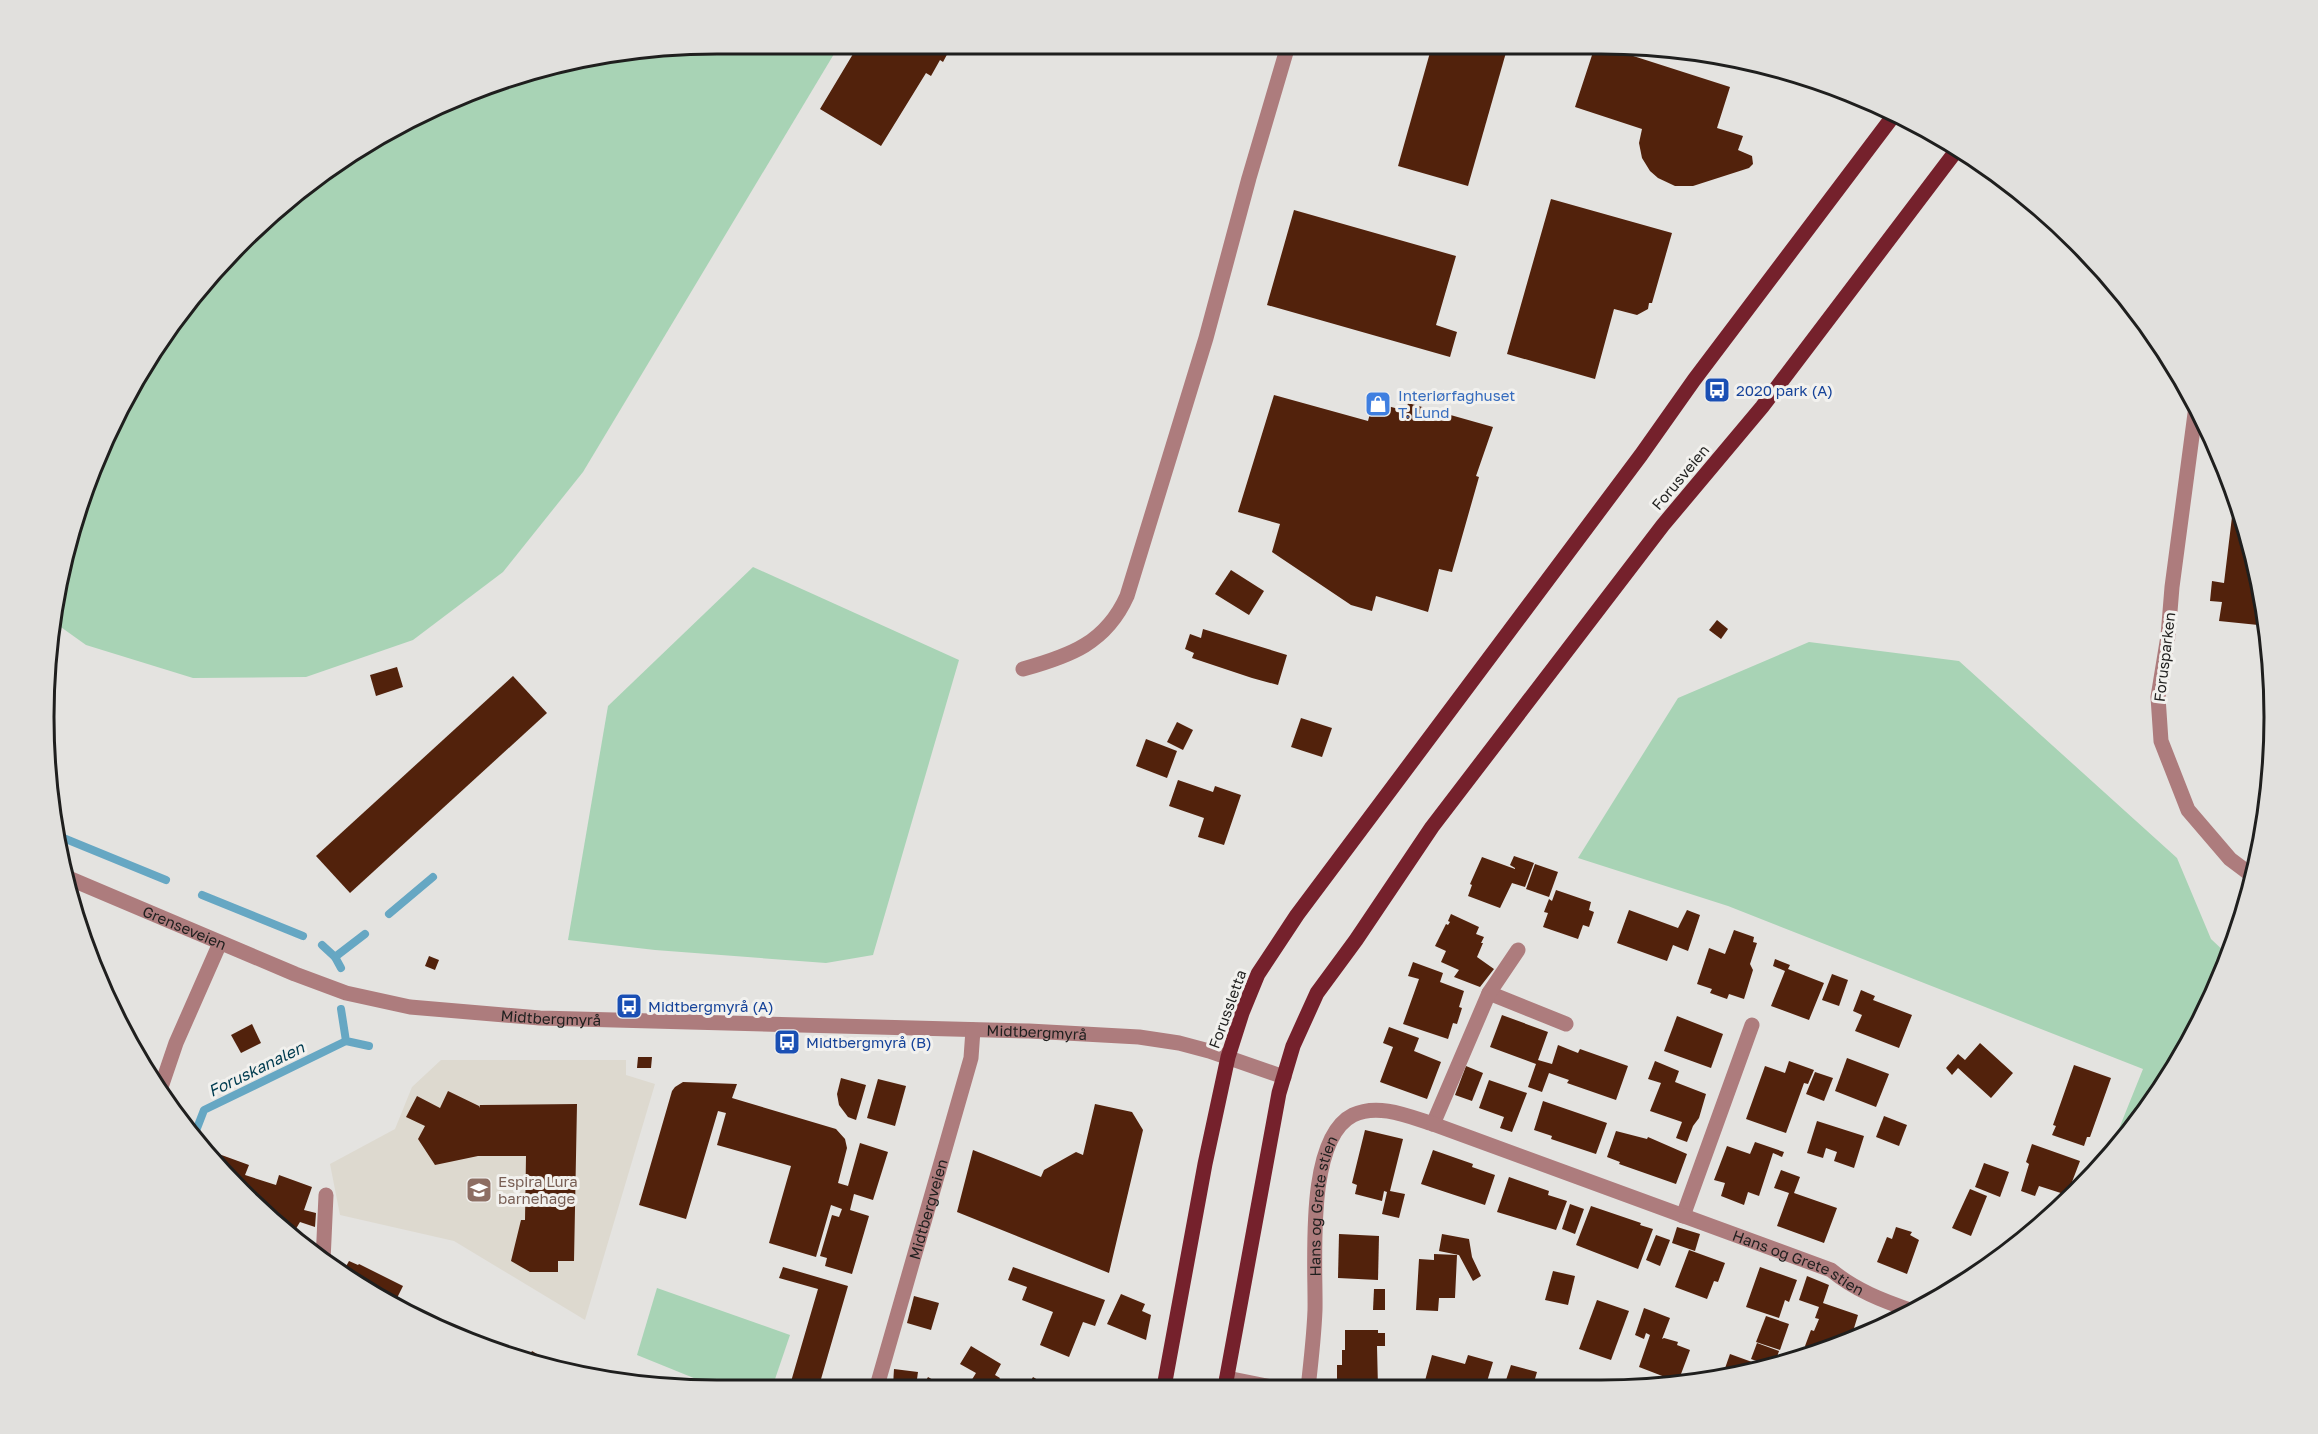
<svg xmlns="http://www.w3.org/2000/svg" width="2318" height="1434" font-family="'Golos Text',sans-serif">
<rect width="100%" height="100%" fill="#e4e3e0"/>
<polygon fill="#ddd9cf" points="441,1060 626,1060 626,1075 655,1084 585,1320 454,1241 340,1215 330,1164 395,1129 412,1087"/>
<g fill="#a8d3b5">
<polygon points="629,49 837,49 583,472 503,572 413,640 306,677 193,678 86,645 51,620 79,501 157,343 241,241 307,182 419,113 501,79"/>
<polygon points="753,567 959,660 873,955 826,963 655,950 568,940 608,706"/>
<polygon points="1809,642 1959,661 2177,858 2211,939 2228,955 2205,1015 2136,1127 2108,1156 2143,1069 1728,906 1578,858 1678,698"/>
<polygon points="657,1288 790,1335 773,1385 711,1385 637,1355"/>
</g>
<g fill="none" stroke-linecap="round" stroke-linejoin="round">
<g stroke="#66a7c3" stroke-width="8">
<polyline points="56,835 166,880"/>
<polyline points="202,895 303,936"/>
<polyline points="389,914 433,877"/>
<polyline points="322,945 335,957 341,968"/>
<polyline points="335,957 365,934"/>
<polyline points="341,1009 346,1041 369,1046"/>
<polyline points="194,1136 204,1110 346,1041"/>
</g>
</g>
<g fill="#52220c">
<polygon points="856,49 950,49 943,62 940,60 931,76 926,73 881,146 820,109"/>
<polygon points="1431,49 1507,49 1468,186 1398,166"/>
<polygon points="1594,49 1629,49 1627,54 1730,87 1717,128 1743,136 1738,150 1752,156 1753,164 1749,168 1693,186 1675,186 1658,178 1650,171 1642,158 1639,143 1642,129 1575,107"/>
<polygon points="1551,199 1672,233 1652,303 1649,303 1648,309 1637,315 1614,309 1595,379 1507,354"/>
<polygon points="1294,210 1456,256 1436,325 1457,332 1450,357 1267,305"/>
<polygon points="1274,395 1368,421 1373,402 1406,411 1408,403 1493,427 1476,476 1479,477 1452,572 1439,569 1428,612 1376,596 1372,611 1351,605 1272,552 1280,524 1238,512"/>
<polygon points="2235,492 2239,500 2268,626 2219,621 2222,602 2210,601 2212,581 2224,583"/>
<polygon points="1231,570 1264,591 1249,615 1215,594"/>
<polygon points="1717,620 1728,629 1721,639 1709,630"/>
<polygon points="1203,629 1287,655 1278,685 1252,678 1192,658 1194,653 1185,649 1190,634 1201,638"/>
<polygon points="397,667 403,687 376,696 370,675"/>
<polygon points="513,676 547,713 350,893 316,856"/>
<polygon points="1301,718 1332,728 1322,757 1291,747"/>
<polygon points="1177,722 1193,730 1183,750 1167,742"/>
<polygon points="1146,739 1177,751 1167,778 1136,766"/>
<polygon points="1178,780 1213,792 1215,786 1241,795 1224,845 1198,837 1204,818 1169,806"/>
<polygon points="1514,856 1534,863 1525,887 1512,883 1500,908 1468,896 1472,885 1470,884 1482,857 1515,869 1515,868 1510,865"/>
<polygon points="1535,864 1558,872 1549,897 1526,889"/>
<polygon points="1556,890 1591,902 1589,910 1594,912 1589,927 1583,925 1578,939 1543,927 1548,913 1544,912 1549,899 1552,901"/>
<polygon points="1629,910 1678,928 1687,910 1700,915 1688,951 1673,945 1667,961 1617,943"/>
<polygon points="1451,914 1479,927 1476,934 1484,937 1481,943 1483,943 1477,957 1494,969 1480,987 1454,977 1459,970 1441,962 1446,951 1435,946 1446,924 1448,925 1450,922 1448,921"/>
<polygon points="1734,930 1754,937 1753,942 1757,943 1750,964 1753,970 1744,999 1729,994 1727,999 1710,993 1712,989 1697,984 1709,948 1725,954"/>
<polygon points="429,956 439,960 435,970 425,966"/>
<polygon points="1775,959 1790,965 1788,969 1824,983 1809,1020 1771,1006 1785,971 1773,966"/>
<polygon points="1413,962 1443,973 1440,982 1464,991 1459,1007 1462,1008 1457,1024 1453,1023 1448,1039 1403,1024 1419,979 1408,976"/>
<polygon points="1832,974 1848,980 1839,1006 1822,1000"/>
<polygon points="1861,990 1875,996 1873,1000 1912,1015 1899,1048 1855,1031 1862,1015 1853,1011"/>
<polygon points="1502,1015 1548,1032 1538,1060 1552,1064 1558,1045 1578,1053 1580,1049 1628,1066 1616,1100 1567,1083 1569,1080 1549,1073 1542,1092 1528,1087 1536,1064 1490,1047"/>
<polygon points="1677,1016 1723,1034 1711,1068 1664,1051"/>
<polygon points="252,1024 261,1043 241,1053 231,1035"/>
<polygon points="1389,1027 1419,1038 1414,1051 1441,1062 1427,1099 1380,1082 1393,1047 1383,1043"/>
<polygon points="1980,1043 2013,1073 1991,1098 1958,1068 1952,1075 1946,1068 1958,1054 1965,1060"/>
<polygon points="638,1057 652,1057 651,1068 637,1068"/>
<polygon points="1847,1058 1889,1074 1876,1107 1835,1091"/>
<polygon points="1655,1061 1679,1071 1675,1082 1706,1094 1699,1118 1693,1126 1687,1142 1676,1138 1682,1122 1650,1111 1661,1083 1648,1079"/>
<polygon points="1789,1061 1814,1070 1808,1084 1804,1083 1786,1133 1746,1119 1765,1066 1785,1073"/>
<polygon points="2074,1065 2111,1078 2090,1137 2087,1137 2084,1146 2052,1135 2056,1126 2053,1125"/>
<polygon points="1466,1066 1483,1073 1472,1101 1455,1095"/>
<polygon points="1815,1072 1833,1078 1824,1101 1806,1094"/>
<polygon points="841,1078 866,1085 856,1120 848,1117 839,1105 837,1094"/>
<polygon points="878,1079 906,1086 895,1126 867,1118"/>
<polygon points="1489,1080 1527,1093 1512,1132 1500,1128 1504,1117 1479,1108"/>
<polygon points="683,1082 737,1084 732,1098 836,1129 845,1139 847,1148 838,1183 848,1186 860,1143 888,1152 873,1200 854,1194 850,1210 869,1216 852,1274 825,1266 827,1258 820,1256 832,1215 839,1217 842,1209 831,1205 816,1257 769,1243 791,1166 717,1145 726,1113 718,1111 686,1219 639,1205 672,1091 675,1087"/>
<polygon points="448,1091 479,1106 479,1108 480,1105 577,1104 574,1261 558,1261 558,1272 530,1272 511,1261 521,1220 525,1220 526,1156 478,1156 435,1165 418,1139 425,1126 406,1117 417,1096 440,1108"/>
<polygon points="1543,1101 1607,1123 1596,1154 1551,1139 1552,1136 1534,1130"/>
<polygon points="1095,1104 1132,1112 1143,1130 1109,1273 957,1212 973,1150 1041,1177 1044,1170 1076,1152 1083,1155"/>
<polygon points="1884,1116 1907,1125 1899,1146 1876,1137"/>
<polygon points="1817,1121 1864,1136 1854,1168 1834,1161 1837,1152 1826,1148 1823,1158 1807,1153"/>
<polygon points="1365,1130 1403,1139 1390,1191 1405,1194 1399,1218 1382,1214 1387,1192 1384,1191 1382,1201 1355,1194 1357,1185 1352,1183"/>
<polygon points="1616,1131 1647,1139 1648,1137 1687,1154 1676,1184 1619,1164 1620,1162 1607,1157"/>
<polygon points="1755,1142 1784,1152 1782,1157 1773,1153 1759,1196 1748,1192 1744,1205 1721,1196 1725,1183 1714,1180 1727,1146 1750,1154"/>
<polygon points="2032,1144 2080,1161 2067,1195 2039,1186 2035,1196 2021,1191 2029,1164 2026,1162"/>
<polygon points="1433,1150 1473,1164 1472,1167 1495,1175 1485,1205 1421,1184"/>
<polygon points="216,1153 249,1165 245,1175 276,1185 279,1175 312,1187 304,1210 316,1213 315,1227 300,1222 294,1232 278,1226 280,1222 265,1215 268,1207 248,1200 241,1193 213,1160"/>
<polygon points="1984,1163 2009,1172 2000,1197 1975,1187"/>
<polygon points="1781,1170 1800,1177 1794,1193 1837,1208 1824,1243 1777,1226 1789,1193 1774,1188"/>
<polygon points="1509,1177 1549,1191 1548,1195 1567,1201 1556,1230 1497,1212"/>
<polygon points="1970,1189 1987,1196 1971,1236 1952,1228"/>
<polygon points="1570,1204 1584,1209 1575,1234 1562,1229"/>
<polygon points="1591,1206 1641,1223 1640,1225 1653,1229 1638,1269 1576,1245"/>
<polygon points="1677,1227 1700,1234 1695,1251 1672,1243"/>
<polygon points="1896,1227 1912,1232 1910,1235 1919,1240 1907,1274 1877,1262 1887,1237 1892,1239"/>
<polygon points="1339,1234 1379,1236 1378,1280 1338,1278"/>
<polygon points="1442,1234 1469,1239 1472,1257 1481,1276 1473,1281 1459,1255 1439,1251"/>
<polygon points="1656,1235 1670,1240 1660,1266 1646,1260"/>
<polygon points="1689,1250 1725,1263 1718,1282 1714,1281 1707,1299 1675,1287"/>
<polygon points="1434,1254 1457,1255 1455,1298 1439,1298 1438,1311 1416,1310 1419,1259 1434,1260"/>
<polygon points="349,1261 358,1265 359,1264 403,1286 395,1302 352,1277 353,1275 344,1270"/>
<polygon points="783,1267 848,1286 819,1386 790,1385 818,1289 779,1278"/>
<polygon points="1013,1267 1105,1300 1095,1326 1083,1322 1069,1357 1040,1345 1053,1312 1022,1300 1027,1287 1008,1280"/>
<polygon points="1760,1267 1797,1280 1789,1302 1785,1300 1779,1318 1746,1307"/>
<polygon points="1553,1271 1575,1276 1568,1305 1545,1300"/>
<polygon points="1807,1276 1829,1285 1823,1303 1858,1315 1851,1338 1848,1337 1847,1341 1823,1352 1805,1346 1811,1330 1814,1331 1819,1319 1815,1318 1819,1307 1799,1300"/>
<polygon points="1374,1289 1385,1289 1385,1310 1373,1310"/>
<polygon points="1121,1294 1145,1304 1142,1311 1151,1315 1146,1340 1107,1324"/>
<polygon points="914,1296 939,1303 931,1330 907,1323"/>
<polygon points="1597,1300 1629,1311 1611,1360 1579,1349"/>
<polygon points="1644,1308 1670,1318 1662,1339 1664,1338 1678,1342 1677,1345 1690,1350 1678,1382 1639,1367 1650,1335 1646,1333 1644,1339 1635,1335"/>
<polygon points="1766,1316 1789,1324 1780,1350 1756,1342"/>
<polygon points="1345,1330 1378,1330 1378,1333 1385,1333 1385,1346 1377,1346 1378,1388 1337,1387 1337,1365 1342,1365 1342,1350 1345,1350"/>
<polygon points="1757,1343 1779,1351 1775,1363 1768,1365 1751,1359"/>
<polygon points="971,1346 1001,1364 995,1375 1000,1378 996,1386 968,1386 976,1373 960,1364"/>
<polygon points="532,1351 547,1360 546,1362 528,1358"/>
<polygon points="1730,1354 1763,1366 1723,1374"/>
<polygon points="1432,1355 1465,1364 1468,1355 1493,1362 1485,1388 1423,1388"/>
<polygon points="1511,1365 1537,1372 1532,1389 1500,1388 1503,1379 1506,1380"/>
<polygon points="894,1369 918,1372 916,1386 893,1386"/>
<polygon points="928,1377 943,1386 923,1386"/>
<polygon points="1033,1377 1046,1385 1049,1381 1057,1387 1028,1386"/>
<polygon points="1605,1381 1631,1388 1631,1389 1603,1389"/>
</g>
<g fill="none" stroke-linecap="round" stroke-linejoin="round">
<g stroke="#ad7c7d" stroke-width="15">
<polyline points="2196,406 2172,587 2168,636 2158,697 2161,741 2188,810 2230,859 2254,877"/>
<path d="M1023,669c47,-13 83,-26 104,-73l79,-258 43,-160 38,-129"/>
<path id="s1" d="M66,877l229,97 51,19 64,14 130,11 489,13 110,6 40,6 30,8 75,26"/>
<polyline points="1489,993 1566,1024"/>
<polyline points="159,1093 176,1043 220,943"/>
<polyline points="1433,1124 1489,993 1518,950"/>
<polyline points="1683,1216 1752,1025"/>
<polyline points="323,1261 326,1195"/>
<polyline points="1227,1378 1271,1387"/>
<path id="s2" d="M877,1386l94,-328 2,-28"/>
<path id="s3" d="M1308,1388c3,-26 6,-52 7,-78 1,-46 -10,-171 38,-195 25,-12 55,1 80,9l398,146c24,20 52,31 82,41"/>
</g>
<g stroke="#75212c" stroke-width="15">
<polyline points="1164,1387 1205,1164 1228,1057 1242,1013 1258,974 1297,915 1641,455 1694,380 1894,115"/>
<polyline points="1225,1387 1279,1093 1293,1046 1317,993 1356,940 1432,827 1663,525 1762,407 1956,151"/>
</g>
</g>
<defs>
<g id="bus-square" transform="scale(1.35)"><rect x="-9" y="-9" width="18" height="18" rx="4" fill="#1a4fb4" stroke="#f2f1ee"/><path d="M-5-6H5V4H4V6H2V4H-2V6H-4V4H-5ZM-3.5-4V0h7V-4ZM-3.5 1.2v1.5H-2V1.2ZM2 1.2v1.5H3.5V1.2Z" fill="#fff"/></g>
<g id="shop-square" transform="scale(1.35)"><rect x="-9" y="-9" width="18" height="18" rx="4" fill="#3f7fe0" stroke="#f2f1ee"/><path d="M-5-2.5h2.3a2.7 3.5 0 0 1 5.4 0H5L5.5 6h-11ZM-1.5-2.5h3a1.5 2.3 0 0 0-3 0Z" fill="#fff"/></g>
<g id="school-square" transform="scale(1.35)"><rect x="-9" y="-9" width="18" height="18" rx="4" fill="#8d6e63" stroke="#f2f1ee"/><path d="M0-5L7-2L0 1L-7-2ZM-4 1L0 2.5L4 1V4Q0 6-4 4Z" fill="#fff"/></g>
</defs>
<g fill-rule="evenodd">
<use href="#bus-square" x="1717" y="390"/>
<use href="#shop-square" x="1378" y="404"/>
<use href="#bus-square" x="629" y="1006"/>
<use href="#bus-square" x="787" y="1042"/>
<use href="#school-square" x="479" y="1190"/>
</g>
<g text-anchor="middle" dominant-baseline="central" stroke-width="6" stroke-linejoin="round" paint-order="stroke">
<g font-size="15" fill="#164399" stroke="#f2f1ee" text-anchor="start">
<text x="1736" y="390">2020 park (A)</text>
<text x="648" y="1006">Midtbergmyrå (A)</text>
<text x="806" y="1042">Midtbergmyrå (B)</text>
</g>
<g font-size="15" fill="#366cbe" stroke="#f2f1ee" text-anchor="start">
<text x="1398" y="395">Interiørfaghuset<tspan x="1398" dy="17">T. Lund</tspan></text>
</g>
<g font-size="15" fill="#1f1f1e" stroke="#f2f1ee">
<text transform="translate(1680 477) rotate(-50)">Forusveien</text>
<text transform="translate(2164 657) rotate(-83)">Forusparken</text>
<text stroke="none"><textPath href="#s1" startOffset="129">Grenseveien</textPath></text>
<text transform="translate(1227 1009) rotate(-70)">Forussletta</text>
<text stroke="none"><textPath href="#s1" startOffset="510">Midtbergmyrå</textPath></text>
<text stroke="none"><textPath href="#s1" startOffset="996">Midtbergmyrå</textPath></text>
<text stroke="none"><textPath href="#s3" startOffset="183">Hans og Grete stien</textPath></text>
<text stroke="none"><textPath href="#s2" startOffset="184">Midtbergveien</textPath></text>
<text stroke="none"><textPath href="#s3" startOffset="758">Hans og Grete stien</textPath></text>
</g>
<g font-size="15" fill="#785e54" stroke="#f2f1ee" text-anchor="start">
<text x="498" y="1181">Espira Lura<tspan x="498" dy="17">barnehage</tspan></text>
</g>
<g font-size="16" font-style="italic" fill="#003c50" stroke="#f2f1ee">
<text transform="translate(256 1069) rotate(-26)">Foruskanalen</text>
</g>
</g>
<path d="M0 0H2318V1434H0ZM717 54H1601A663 663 0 0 1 2264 717V717A663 663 0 0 1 1601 1380H717A663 663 0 0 1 54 717V717A663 663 0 0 1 717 54Z" fill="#e1e0dd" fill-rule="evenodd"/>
<path fill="none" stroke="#1f1f1e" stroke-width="3" d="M717 54H1601A663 663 0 0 1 2264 717V717A663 663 0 0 1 1601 1380H717A663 663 0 0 1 54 717V717A663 663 0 0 1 717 54Z"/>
</svg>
